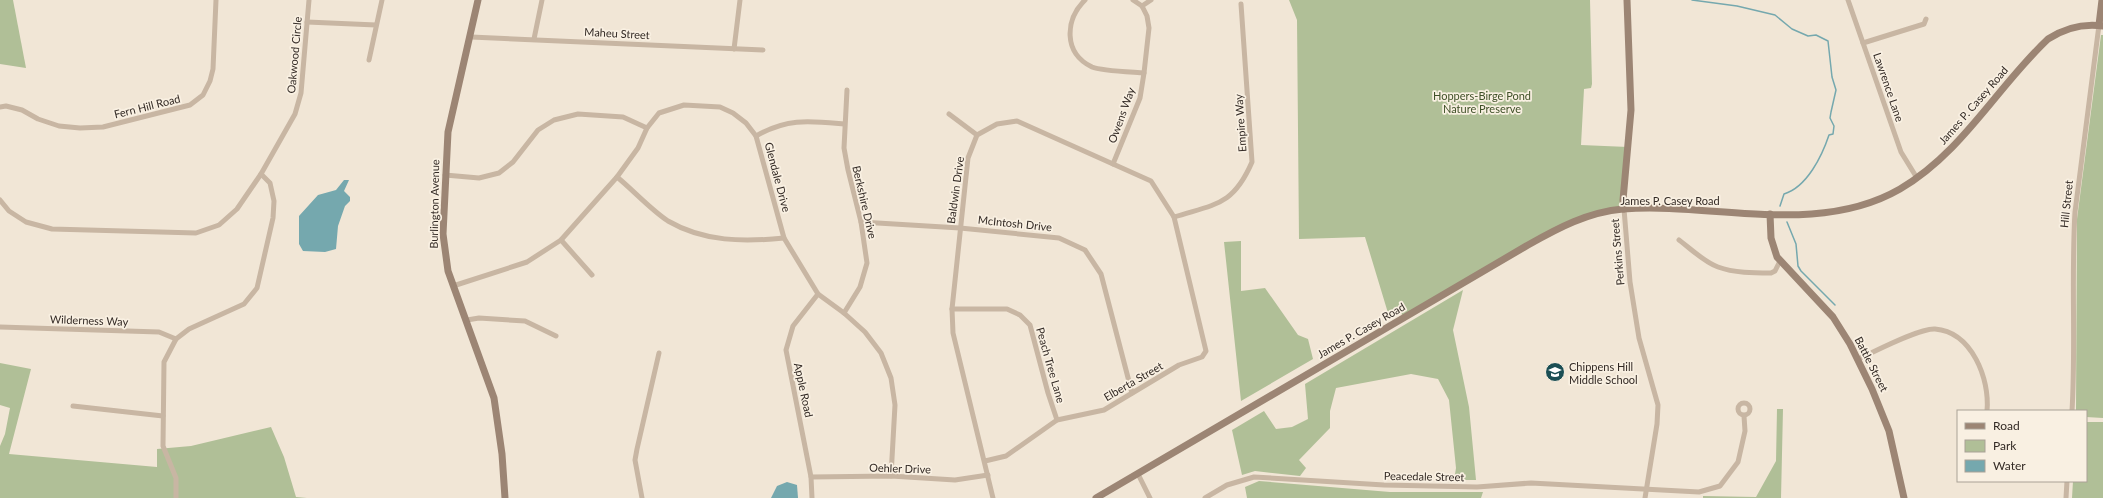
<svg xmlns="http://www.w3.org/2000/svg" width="2103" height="498" font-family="Lato,sans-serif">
<rect width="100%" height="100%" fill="#f1e6d6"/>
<g fill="#b0bf97">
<polygon points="0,0 13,0 26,68 0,64"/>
<polygon points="1289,0 1590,0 1592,84 1591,88 1584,89 1581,145 1628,147 1624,209 1583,217 1403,318 1399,307 1388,313 1365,237 1299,239 1297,20"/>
<polygon points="2101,35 2103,35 2103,418 2086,417 2086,411 2076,411 2077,219"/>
<polygon points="1241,241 1241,291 1265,288 1298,335 1308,339 1313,359 1241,401 1224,242"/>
<polygon points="1463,290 1453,330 1469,407 1476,480 1454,480 1456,468 1449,400 1438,379 1411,374 1336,388 1330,411 1330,428 1299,460 1306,468 1300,476 1255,471 1242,475 1232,430 1264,411 1276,429 1292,427 1308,419 1305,384"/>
<polygon points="0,363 31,369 9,454 157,467 157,449 191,446 271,427 284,457 296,497 307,498 0,498 0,446 5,434 10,408 0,405"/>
<polygon points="1777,409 1783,409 1781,498 1703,498 1703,496 1756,497 1776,461"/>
<polygon points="2086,422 2103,422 2103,498 2072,498 2073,481 2086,481"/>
<polygon points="1259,481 1390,492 1483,492 1481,498 1247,498 1245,487"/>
</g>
<g fill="#75a8ae">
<polygon points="344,180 349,180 344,191 350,197 350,201 345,206 338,226 336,249 325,252 303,251 299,244 299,216 318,195 336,190"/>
<polygon points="787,482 797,485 798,498 771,498 777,486"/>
</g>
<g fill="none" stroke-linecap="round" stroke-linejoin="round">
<g stroke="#75a8ae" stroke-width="1.5">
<path d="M1692,0l45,6 38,9 17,14 16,7 8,-1 12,6 4,36 4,13 -5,22 -1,6 4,8 -1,8 -4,1c-7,21 -22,52 -45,59l-4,12"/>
<polyline points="1787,222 1796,244 1798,266 1801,271 1835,305"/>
</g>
<g stroke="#c8b6a3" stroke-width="5">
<path d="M1085,0c-20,20 -22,53 7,67 9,4 40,5 52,6"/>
<polyline points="1848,0 1901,152 1917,178"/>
<polyline points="1142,6 1151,0"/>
<polyline points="307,22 376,25"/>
<polyline points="471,37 763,50"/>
<polyline points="534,39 542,0"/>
<polyline points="1863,43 1924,24 1926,19"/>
<polyline points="734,49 740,0"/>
<polyline points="369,60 382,0"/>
<polyline points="0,107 6,106 22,110 38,119 59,126 80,128 103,127 190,105 203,95 210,81 213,69 216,0"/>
<polyline points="949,114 977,135"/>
<path d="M756,136c32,-18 53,-15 88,-12"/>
<polyline points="1113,164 1140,98 1144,73 1149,28 1147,16 1142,6 1133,0"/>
<polyline points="445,175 479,178 499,173 513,162 538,130 554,120 578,114 623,117 647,128"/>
<path d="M617,177c16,13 34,33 51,44 36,21 76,21 116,17"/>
<polyline points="0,200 9,211 26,222 52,229 196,233 219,225 237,209 261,174 295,114 301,93 309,0"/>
<polyline points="1624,209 1630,282 1639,338 1658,405 1657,424 1645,498"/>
<path d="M1174,217c41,-13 59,-11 78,-55l-11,-158"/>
<polyline points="861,222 960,228 1059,238 1085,250 1101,274 1132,393"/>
<polyline points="561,240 592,275"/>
<path d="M1679,240c12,9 25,22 39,27 16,6 36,6 53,6l4,-2 5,-10"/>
<polyline points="453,286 527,262 561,240 617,177 638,148 647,128 659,113 684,105 720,107 733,113 746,123 756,136 784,238 818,294 844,313 865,332 881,353 891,378 895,405 891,476"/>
<polyline points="952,309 1007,309 1020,315 1030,325 1048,393 1057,420"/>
<polyline points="844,313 860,287 867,263 861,222 848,170 844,148 847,90"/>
<polyline points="467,320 479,318 525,321 556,336"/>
<polyline points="0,327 159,332 176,339"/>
<path d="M1858,359c16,-7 61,-31 77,-30 37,3 55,50 52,82"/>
<circle cx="1744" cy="409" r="6"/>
<polyline points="73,406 163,416"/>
<path d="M2072,411c4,-66 -1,-133 3,-199l24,-187"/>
<polyline points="985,461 1006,456 1057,420 1104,410 1179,365 1202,357 1206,351 1174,217 1151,181 1017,121 997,124 977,135 968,158 952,309 953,333 993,498"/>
<polyline points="1138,474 1150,498"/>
<polyline points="811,477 891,476 955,480 988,475"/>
<polyline points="176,498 176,478 163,446 164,362 176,339 189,329 244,304 257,288 273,218 274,201 270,183 261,174"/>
<polyline points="642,498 635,460 637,449 659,353"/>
<polyline points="812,498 811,477 786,350 793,326 818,294"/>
<polyline points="1205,498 1227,485 1254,477 1384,485 1477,487 1531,483 1699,492 1720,486 1738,462 1745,431 1744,416"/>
<polyline points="2066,498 2067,481"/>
</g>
<g stroke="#9c8574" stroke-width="7">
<polyline points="478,0 448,132 443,234 448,271 494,398 502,454 505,498"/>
<polyline points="2099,25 2102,0"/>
<polyline points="1624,209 1623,200 1631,110 1627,0"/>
<polyline points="1770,214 1771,238 1777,257 1833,317 1850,344 1872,389 1889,431 1904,498"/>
<path d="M1096,498l432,-253c30,-17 60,-33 95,-36 90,-7 194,28 277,-20 62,-36 97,-102 148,-150 17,-11 34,-16 55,-13"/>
</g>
</g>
<defs>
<g id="school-disc" transform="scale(1)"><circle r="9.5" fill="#1b4e54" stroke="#f9f0e2"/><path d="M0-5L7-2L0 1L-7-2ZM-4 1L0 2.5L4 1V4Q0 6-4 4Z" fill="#fff"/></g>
</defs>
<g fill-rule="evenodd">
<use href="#school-disc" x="1555" y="372"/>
</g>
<g text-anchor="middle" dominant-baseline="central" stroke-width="3.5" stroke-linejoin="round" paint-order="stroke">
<g font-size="11" fill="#332a25" stroke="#f9f0e2">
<text transform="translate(617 33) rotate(3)">Maheu Street</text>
<text transform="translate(294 55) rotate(-85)">Oakwood Circle</text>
<text transform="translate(1889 87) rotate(71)">Lawrence Lane</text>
<text transform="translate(1973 105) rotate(-49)">James P. Casey Road</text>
<text transform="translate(147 106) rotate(-14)">Fern Hill Road</text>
<text transform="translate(1121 115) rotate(-70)">Owens Way</text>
<text transform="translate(1240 123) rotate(-94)">Empire Way</text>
<text transform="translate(778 177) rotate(75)">Glendale Drive</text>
<text transform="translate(955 190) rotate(-82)">Baldwin Drive</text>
<text x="1670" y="200">James P. Casey Road</text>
<text transform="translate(865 202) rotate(77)">Berkshire Drive</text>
<text transform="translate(434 204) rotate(-89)">Burlington Avenue</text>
<text transform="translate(2066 204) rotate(-84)">Hill Street</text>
<text transform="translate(1015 223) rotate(6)">McIntosh Drive</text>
<text transform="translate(1617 252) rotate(-95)">Perkins Street</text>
<text transform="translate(89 320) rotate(2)">Wilderness Way</text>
<text transform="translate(1361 330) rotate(-30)">James P. Casey Road</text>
<text transform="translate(1872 364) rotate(63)">Battle Street</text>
<text transform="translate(1051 365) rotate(74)">Peach Tree Lane</text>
<text transform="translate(1133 381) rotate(-30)">Elberta Street</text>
<text transform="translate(804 390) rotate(78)">Apple Road</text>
<text transform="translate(900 468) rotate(2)">Oehler Drive</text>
<text transform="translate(1424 476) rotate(1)">Peacedale Street</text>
</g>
<g font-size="11" fill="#405129" stroke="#f9f0e2">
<text x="1482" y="95">Hoppers-Birge Pond<tspan x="1482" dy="13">Nature Preserve</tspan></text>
</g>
<g font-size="11" fill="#332a25" stroke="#f9f0e2" text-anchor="start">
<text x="1569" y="366">Chippens Hill<tspan x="1569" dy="13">Middle School</tspan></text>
</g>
</g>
<rect x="1957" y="410" width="130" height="72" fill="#f9f0e2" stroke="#aaa196"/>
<rect x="1965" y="423" width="20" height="6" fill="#9c8574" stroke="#aaa196"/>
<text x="1993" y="430" font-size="12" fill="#332a25">Road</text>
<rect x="1965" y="440" width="20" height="12" fill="#b0bf97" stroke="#aaa196"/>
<text x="1993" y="450" font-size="12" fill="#332a25">Park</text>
<rect x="1965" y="460" width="20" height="12" fill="#75a8ae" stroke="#aaa196"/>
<text x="1993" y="470" font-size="12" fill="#332a25">Water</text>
</svg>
